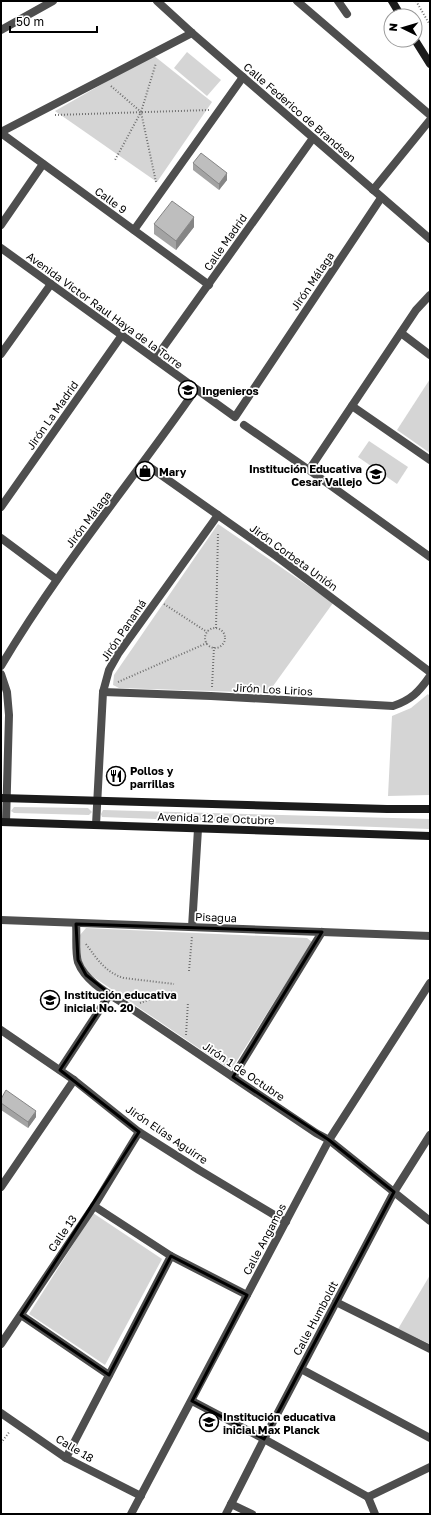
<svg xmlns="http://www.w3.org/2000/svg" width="431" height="1515" font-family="'Golos Text',sans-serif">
<rect width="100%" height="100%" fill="#fff"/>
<g fill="#d5d5d5">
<polygon points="187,52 221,80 207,96 174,68"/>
<polygon points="153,55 212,102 157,182 55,111"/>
<polygon points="430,379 430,453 397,430"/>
<polygon points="369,441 408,467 397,484 358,457"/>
<polygon points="218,524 333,603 268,693 119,688 113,685 114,675"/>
<polygon points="428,694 430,697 430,795 388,796 392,716 411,708"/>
<polygon points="14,807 88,808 92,812 89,815 14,813 11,811"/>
<polygon points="103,810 430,819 430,829 102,817 101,814"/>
<polygon points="86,928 307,938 312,942 231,1070 89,974 81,960 80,935"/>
<polygon points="93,1213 162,1259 105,1365 29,1314"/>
<polygon points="430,1275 430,1344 398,1329"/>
</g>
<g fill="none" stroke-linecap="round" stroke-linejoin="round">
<g stroke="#707070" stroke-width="2" stroke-dasharray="1 2" stroke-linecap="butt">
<polyline points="416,1 430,25"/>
<polyline points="111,86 141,112 115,160"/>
<polyline points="55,115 209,110"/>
<polyline points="156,182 141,112 156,63"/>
<polyline points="164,604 207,632"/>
<polyline points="216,628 218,532"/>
<circle cx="215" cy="638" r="10"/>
<polyline points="118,682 207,643"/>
<polyline points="212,687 214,647"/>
<path d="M86,944c11,15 20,29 38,34l50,6"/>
<polyline points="189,971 192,936"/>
<polyline points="140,1003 174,991"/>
<polyline points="186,1035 188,1002"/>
<polyline points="1,1443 10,1431"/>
</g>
<polyline stroke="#4e4e4e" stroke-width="8" points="1,225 43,164"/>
<g stroke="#4e4e4e" stroke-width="8">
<polyline points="157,1 192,33 430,239"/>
<polyline points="297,1 430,115"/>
<polyline points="338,1 347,14"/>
<polyline points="1,30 53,1"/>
<polyline points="1,132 192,33"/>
<polyline points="1,133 209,285"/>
<polyline points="373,190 430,120"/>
<polyline points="134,230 243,77"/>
<polyline points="1,248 235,417 381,198"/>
<polyline points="401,333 430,355"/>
<polyline points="1,354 51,284"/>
<polyline points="155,359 313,138"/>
<polyline points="352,406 430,460"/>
<polyline points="244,425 309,470 430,557"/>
<polyline points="144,463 276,556 430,672"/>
<polyline points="309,470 416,310 430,295"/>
<polyline points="1,507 122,335"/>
<polyline points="1,538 56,579"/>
<path d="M1,666c58,-98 131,-185 195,-277"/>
<polyline points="1,674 7,692 9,715 6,822"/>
<path d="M103,692l108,4 182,10c18,-6 26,-14 37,-30"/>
<polyline points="96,825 103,692 109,670 118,654 218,515"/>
<polyline points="1,920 430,936"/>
<path d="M76,924c1,10 -1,28 2,38 8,21 33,33 51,45l187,126 13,7 101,81"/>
<polyline points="192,927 198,829"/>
<polyline points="1,1030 74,1080 139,1132 199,1170 286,1222"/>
<polyline points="60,1070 110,994"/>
<polyline points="233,1077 322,932"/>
<polyline points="1,1187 74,1080"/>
<polyline points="94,1206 171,1256 247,1295"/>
<polyline points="336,1302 430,1349"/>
<polyline points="21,1315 109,1375"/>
<polyline points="1,1344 94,1206 139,1132"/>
<polyline points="301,1369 430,1438"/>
<polyline points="192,1401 264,1439 368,1497"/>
<polyline points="1,1413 66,1458 141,1496"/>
<polyline points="66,1458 171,1256"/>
<polyline points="368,1497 430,1467"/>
<polyline points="368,1497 375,1514"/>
<polyline points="231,1504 252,1514"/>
<polyline points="131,1514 329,1140 430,983"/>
<polyline points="226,1514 264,1439 394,1192 430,1135"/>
</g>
<g stroke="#1b1b1b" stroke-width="8">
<polyline points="392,1 401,16"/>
<polyline points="415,40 430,64"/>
<polyline points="1,798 387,809 430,809"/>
<polyline points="1,822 430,836"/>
</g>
</g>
<g fill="#a3a3a3">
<polygon points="193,163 227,180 219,190 193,170"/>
<polygon points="154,224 194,227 176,250 154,234"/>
<polygon points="1,1099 36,1117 28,1128 1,1110"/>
</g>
<g fill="#858585">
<polygon points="227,173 227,180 219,190 219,184"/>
<polygon points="194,217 194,227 176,250 176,241"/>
<polygon points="36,1111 36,1117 28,1128 28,1122"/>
</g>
<g fill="#bebebe" stroke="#858585">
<polygon points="201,153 227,173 219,184 193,163"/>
<polygon points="172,201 194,217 176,241 154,224"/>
<polygon points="6,1090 36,1111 28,1122 1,1103 1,1099"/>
</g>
<path fill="none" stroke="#000" stroke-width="3" stroke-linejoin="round" d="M76,924l246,8 -89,145 96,63 65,52 -130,247 -72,-38 55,-106 -76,-39 -62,119 -88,-60 118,-183 -79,-62 50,-76 -24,-19 -8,-15z"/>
<defs>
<g id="university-ring" transform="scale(1)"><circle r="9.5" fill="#fff" stroke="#000" stroke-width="1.5"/><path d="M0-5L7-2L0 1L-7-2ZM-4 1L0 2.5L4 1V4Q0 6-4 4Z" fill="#000"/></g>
<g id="shop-ring" transform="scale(1)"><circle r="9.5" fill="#fff" stroke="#000" stroke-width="1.5"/><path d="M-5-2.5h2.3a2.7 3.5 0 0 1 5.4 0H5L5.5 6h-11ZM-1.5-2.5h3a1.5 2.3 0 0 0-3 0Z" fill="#000"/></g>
<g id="school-ring" transform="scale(1)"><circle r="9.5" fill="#fff" stroke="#000" stroke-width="1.5"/><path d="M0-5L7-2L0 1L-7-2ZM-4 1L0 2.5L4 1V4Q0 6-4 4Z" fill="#000"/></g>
<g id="restaurant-ring" transform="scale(1)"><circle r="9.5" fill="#fff" stroke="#000" stroke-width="1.5"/><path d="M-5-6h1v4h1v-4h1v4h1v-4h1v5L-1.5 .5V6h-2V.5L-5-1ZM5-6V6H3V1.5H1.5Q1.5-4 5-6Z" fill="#000"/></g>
</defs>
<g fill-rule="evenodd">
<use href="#university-ring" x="188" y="390"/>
<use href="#shop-ring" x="145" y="471"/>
<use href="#school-ring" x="376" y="474"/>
<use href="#restaurant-ring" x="116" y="776"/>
<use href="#school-ring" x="50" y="1000"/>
<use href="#school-ring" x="209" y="1422"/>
</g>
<g text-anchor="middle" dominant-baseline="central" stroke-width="3.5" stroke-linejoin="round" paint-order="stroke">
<g font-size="11" fill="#000" stroke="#fff">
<text transform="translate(300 112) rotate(41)">Calle Federico de Brandsen</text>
<text transform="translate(111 200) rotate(36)">Calle 9</text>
<text transform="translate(225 242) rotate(-55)">Calle Madrid</text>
<text transform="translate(312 281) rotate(-56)">Jirón Málaga</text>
<text transform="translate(105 310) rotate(36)">Avenida Victor Raul Haya de la Torre</text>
<text transform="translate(52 415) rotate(-55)">Jirón La Madrid</text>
<text transform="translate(88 519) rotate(-53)">Jirón Málaga</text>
<text transform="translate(294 557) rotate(36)">Jirón Corbeta Unión</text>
<text transform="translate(123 630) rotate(-56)">Jirón Panamá</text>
<text transform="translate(273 689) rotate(3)">Jirón Los Lirios</text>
<text transform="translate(216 818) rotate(2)">Avenida 12 de Octubre</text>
<text transform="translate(216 917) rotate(2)">Pisagua</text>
<text transform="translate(244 1071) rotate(34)">Jirón 1 de Octubre</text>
<text transform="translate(167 1134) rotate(34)">Jirón Elías Aguirre</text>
<text transform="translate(62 1233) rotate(-56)">Calle 13</text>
<text transform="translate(264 1239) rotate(-62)">Calle Angamos</text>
<text transform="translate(315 1318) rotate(-62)">Calle Humboldt</text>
<text transform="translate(75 1448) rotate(31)">Calle 18</text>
</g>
<g font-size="11" font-weight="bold" fill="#000" stroke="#fff" text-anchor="start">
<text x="202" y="390">Ingenieros</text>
<text x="362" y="468" text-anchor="end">Institución Educativa<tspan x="362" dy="13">Cesar Vallejo</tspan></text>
<text x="159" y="471">Mary</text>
<text x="130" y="770">Pollos y<tspan x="130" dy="13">parrillas</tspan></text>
<text x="64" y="994">Institución educativa<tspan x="64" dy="13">inicial No. 20</tspan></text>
<text x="223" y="1416">Institución educativa<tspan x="223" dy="13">inicial Max Planck</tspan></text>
</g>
</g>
<rect width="431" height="1515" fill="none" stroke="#000000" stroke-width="4"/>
<g transform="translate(403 28) rotate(275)"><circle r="19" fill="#ffffff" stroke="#999999"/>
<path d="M0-3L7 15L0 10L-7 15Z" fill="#000000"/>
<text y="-6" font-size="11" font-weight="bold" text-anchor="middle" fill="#000000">N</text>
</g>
<path d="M10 26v6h87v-6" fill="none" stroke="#000000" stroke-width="2"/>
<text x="16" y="26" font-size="12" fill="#000000" stroke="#ffffff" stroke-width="3" paint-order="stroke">50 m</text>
</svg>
